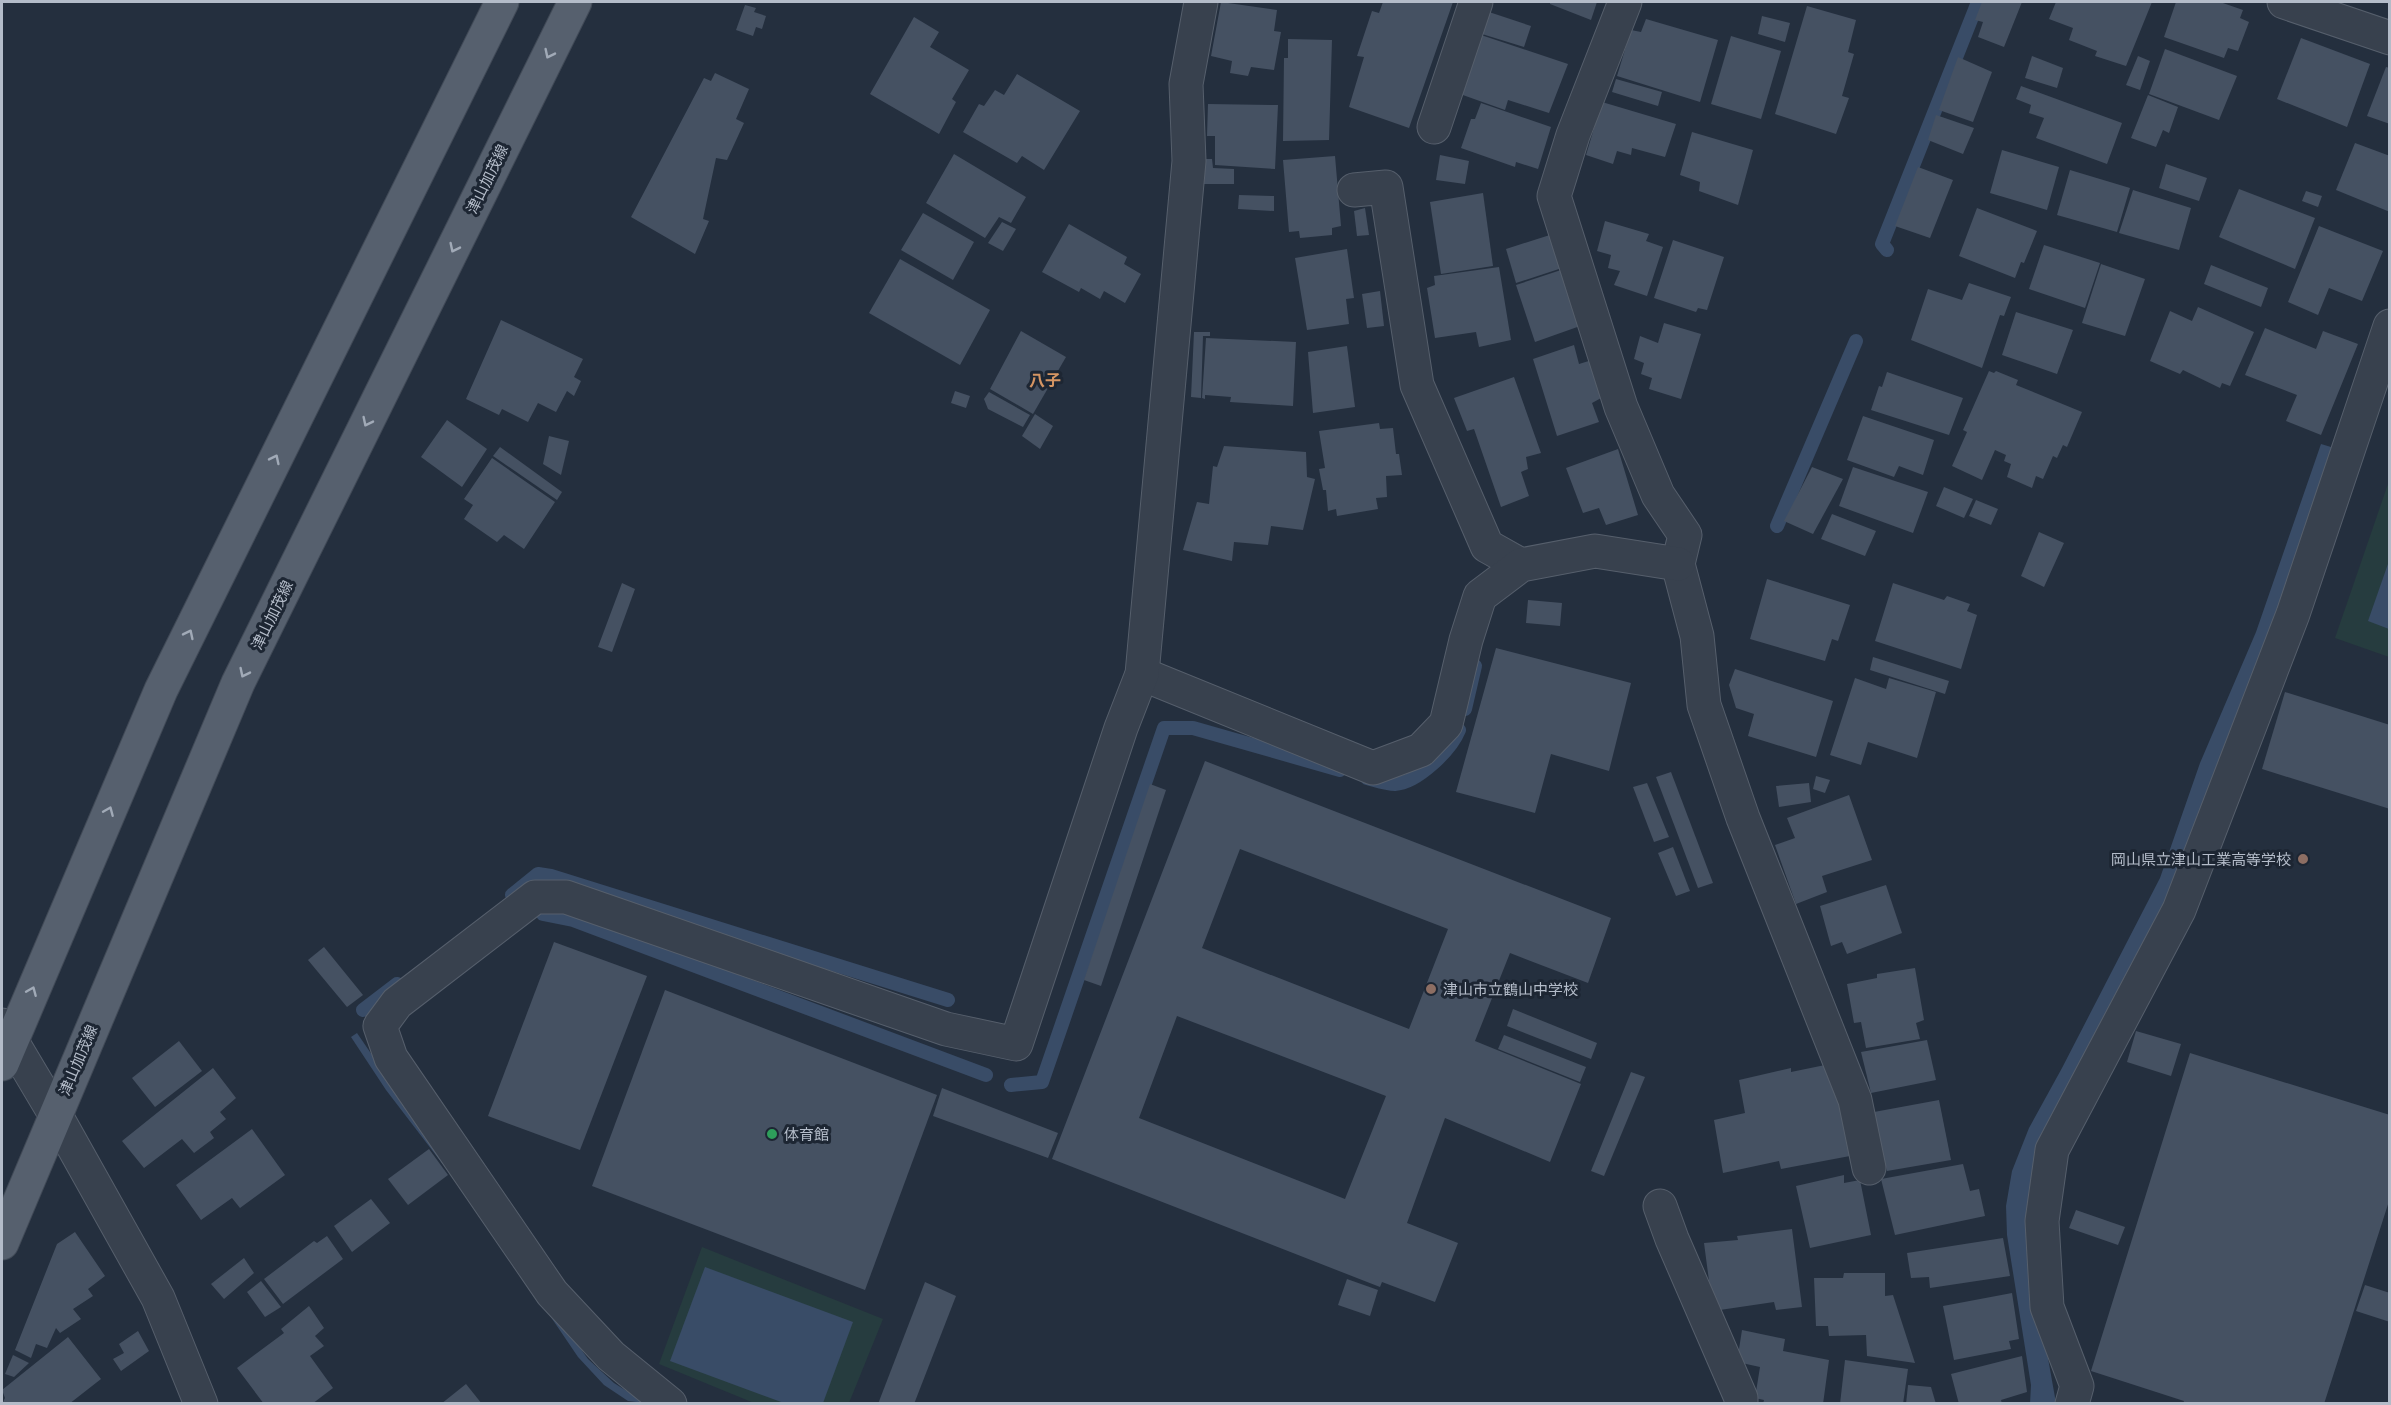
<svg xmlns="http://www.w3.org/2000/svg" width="2391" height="1405" font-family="'Titillium Web','Noto Sans JP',sans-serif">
<rect width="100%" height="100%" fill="#242f3e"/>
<g fill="#263c3f">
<polygon points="2389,481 2389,657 2335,638"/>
<polygon points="702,1247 883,1319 849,1403 754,1403 659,1364"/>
</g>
<g fill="#394c67">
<polygon points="2321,444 2341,450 2176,895 2071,1090 2033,1274 2056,1403 2030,1404 2031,1385 2007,1235 2006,1206 2012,1171 2029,1128 2062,1068 2160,878 2200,763 2256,632"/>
<polygon points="2389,561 2390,629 2389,629 2368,621"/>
<polygon points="357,1033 409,1109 588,1359 614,1383 646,1403 628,1401 604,1385 578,1357 481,1214 386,1090 351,1037"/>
<polygon points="705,1267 853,1322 823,1403 784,1403 670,1361"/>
</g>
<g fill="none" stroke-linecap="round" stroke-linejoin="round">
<g stroke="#394c67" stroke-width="14">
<polyline points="1887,250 1882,244 1978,2"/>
<polyline points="1777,526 1856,341"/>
<polyline points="1465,709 1475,666"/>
<path d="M1367,778c8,2 19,6 28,6 22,-1 56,-34 64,-54"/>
<polyline points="512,895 538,874 551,876 948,1000"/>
<polyline points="543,914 573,920 986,1075"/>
<polyline points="363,1010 397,984"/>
<polyline points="1011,1085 1042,1082 1164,728 1193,728 1340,770"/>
</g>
</g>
<g fill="#455162" fill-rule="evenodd">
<polygon points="1221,2 1277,10 1274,31 1281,32 1274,70 1251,67 1248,76 1230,73 1232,61 1211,56"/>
<polygon points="1383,2 1453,2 1409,128 1349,107 1364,57 1357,56 1372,11 1379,13"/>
<polygon points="1550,2 1597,2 1591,20 1550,4"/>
<polygon points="1982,2 2022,2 2004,47 1978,37 1983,22 1975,20"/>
<polygon points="2056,2 2152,2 2126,66 2095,56 2097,51 2069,40 2073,28 2049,19"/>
<polygon points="2176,2 2220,2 2243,10 2240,18 2249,22 2238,51 2228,48 2224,58 2164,37"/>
<polygon points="745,5 756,8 754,12 766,16 762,29 756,27 753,36 736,30"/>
<polygon points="1807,6 1856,20 1848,52 1854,54 1842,96 1849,98 1836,134 1775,114"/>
<polygon points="1489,12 1531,26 1524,47 1482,34"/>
<polygon points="1762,16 1790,23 1785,42 1758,34"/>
<polygon points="914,17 939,32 930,47 969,70 952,99 956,102 939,134 870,94"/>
<polygon points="1646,19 1718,40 1700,102 1617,76 1631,30 1641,32"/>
<polygon points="1481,35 1568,64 1549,113 1508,100 1505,110 1460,94"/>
<polygon points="1731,36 1781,51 1761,119 1711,104"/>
<polygon points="2301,38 2370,64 2347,127 2277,99"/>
<polygon points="1288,39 1332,40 1329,140 1283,141 1284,58 1288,58"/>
<polygon points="2165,49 2237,76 2219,120 2149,94"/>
<polygon points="2032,56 2063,68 2057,88 2025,78"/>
<polygon points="2138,56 2150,61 2140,90 2126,85"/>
<polygon points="1958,57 1992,72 1973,122 1939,110"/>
<polygon points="2386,67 2390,68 2390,124 2367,116"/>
<polygon points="715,73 749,89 736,119 744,123 727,160 716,158 703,219 709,221 695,254 631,217 704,78 711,81"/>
<polygon points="1017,74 1080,111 1044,170 1022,156 1017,163 963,132 979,104 984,106 995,90 1004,95"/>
<polygon points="1616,79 1662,92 1658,106 1612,92"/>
<polygon points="2021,86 2122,123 2107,164 2036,138 2044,118 2029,113 2031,105 2016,99"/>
<polygon points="2148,95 2178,107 2169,133 2163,130 2156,147 2131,138"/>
<polygon points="1602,102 1676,124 1665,157 1632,148 1631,155 1617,151 1613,164 1586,155"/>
<polygon points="1481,103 1551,127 1538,169 1516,162 1515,167 1461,148 1471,119 1475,119"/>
<polygon points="1208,104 1278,105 1275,169 1215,165 1215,136 1207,136"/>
<polygon points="1936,115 1974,128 1963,154 1928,140"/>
<polygon points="1692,132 1753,150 1738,205 1699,191 1700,182 1680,175"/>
<polygon points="2355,143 2390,156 2390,212 2336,190"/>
<polygon points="2002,150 2059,167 2047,210 1990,193"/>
<polygon points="954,154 1026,197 1011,223 999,217 985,238 926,203"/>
<polygon points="1440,155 1469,161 1465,184 1436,180"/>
<polygon points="1335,156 1341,226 1332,228 1332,235 1300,238 1299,231 1289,232 1283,160"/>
<polygon points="1205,159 1212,159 1213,168 1234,169 1234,184 1204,184"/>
<polygon points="2166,164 2207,178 2199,201 2159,188"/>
<polygon points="1918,167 1953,180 1930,238 1895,226"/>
<polygon points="2070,170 2130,188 2117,232 2057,215"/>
<polygon points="2239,189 2315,218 2295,269 2219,237"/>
<polygon points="2133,190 2191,208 2179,250 2119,233"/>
<polygon points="2306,191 2322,196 2318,207 2302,201"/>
<polygon points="1483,193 1493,266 1441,274 1430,202"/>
<polygon points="1239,195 1274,196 1274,211 1238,209"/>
<polygon points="1365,208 1369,235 1357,236 1354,211"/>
<polygon points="1977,208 2037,231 2024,263 2021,262 2015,278 1959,256"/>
<polygon points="923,213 974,242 953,280 901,250"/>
<polygon points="1605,221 1649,234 1646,241 1663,247 1647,296 1614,285 1620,271 1608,268 1611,255 1597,251"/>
<polygon points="1002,222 1016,229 1003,251 988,243"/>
<polygon points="1069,224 1127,257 1124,264 1141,274 1125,303 1104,291 1100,299 1081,288 1079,292 1042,272"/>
<polygon points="2319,226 2383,251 2362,301 2329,288 2318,315 2288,302"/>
<polygon points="1553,234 1562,268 1516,283 1506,249"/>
<polygon points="1673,240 1724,257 1707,310 1698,308 1696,312 1654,298"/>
<polygon points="2044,245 2100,263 2085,308 2029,289"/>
<polygon points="1347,249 1354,298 1346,299 1349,324 1307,330 1295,258"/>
<polygon points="900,259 990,310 960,365 869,313"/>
<polygon points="2101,264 2145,279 2125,336 2082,323"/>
<polygon points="2211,265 2268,288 2261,307 2204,284"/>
<polygon points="1499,267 1511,340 1479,347 1476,332 1435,338 1427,288 1435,285 1434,276"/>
<polygon points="1564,269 1583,325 1535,342 1516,285"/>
<polygon points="1969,283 2011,297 2004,316 2000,315 1982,368 1911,340 1928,289 1962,300"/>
<polygon points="1380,291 1384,326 1367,328 1362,294"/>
<polygon points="2198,307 2254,332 2230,386 2222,383 2220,388 2183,370 2180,374 2150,361 2170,311 2192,321"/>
<polygon points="2016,312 2073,330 2057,374 2002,355"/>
<polygon points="501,320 583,359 574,377 581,381 574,396 567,391 556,412 538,403 528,422 502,409 499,415 466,399"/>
<polygon points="1664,323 1701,334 1681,399 1649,389 1652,378 1641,374 1644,363 1634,359 1640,336 1658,343"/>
<polygon points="2265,328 2316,349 2323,331 2358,344 2321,435 2286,421 2297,395 2245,375"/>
<polygon points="1021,331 1066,357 1033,414 990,389"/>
<polygon points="1194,332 1210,332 1210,336 1203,336 1201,398 1191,397"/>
<polygon points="1206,338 1296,342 1293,406 1230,402 1231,397 1205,395 1205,399 1202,398"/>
<polygon points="1574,345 1579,364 1592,360 1603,397 1592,403 1599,422 1557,436 1533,359"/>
<polygon points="1347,346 1355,407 1313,413 1308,352"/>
<polygon points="1989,371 1994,373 1996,371 2018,380 2016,385 2082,412 2067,447 2063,445 2057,458 2053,456 2043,479 2036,476 2032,488 2007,477 2011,464 2004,461 2006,455 1995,450 1982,480 1952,466 1967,432 1963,430"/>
<polygon points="1887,372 1963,398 1949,435 1871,410 1879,386 1882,387"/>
<polygon points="1514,377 1541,453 1526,457 1528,469 1521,472 1529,496 1501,507 1474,429 1467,431 1454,398"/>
<polygon points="955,391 970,396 966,408 951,403"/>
<polygon points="989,392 1030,415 1023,427 988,409 984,399"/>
<polygon points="1035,414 1053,426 1040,449 1022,436"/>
<polygon points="1863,416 1934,440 1923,475 1899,466 1894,477 1847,460"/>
<polygon points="447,420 487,449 462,487 421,457"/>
<polygon points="1379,423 1380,429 1393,428 1396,454 1399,454 1402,475 1386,476 1387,497 1376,498 1378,509 1337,516 1336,509 1328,511 1326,490 1323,490 1319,469 1325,468 1319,431"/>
<polygon points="549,436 569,441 561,475 543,464"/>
<polygon points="1224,446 1306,452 1307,477 1315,479 1303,530 1271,526 1268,545 1234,542 1232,561 1183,550 1197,502 1209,504 1213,466 1217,467"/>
<polygon points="500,447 562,492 557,500 493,456"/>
<polygon points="1618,449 1638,515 1606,525 1599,508 1583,513 1566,468"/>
<polygon points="492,458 555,502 524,549 504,535 497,542 464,519 473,505 464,499"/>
<polygon points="1812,467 1843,479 1813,534 1784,521"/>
<polygon points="1853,467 1928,492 1913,533 1839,506"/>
<polygon points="1944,487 1973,499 1964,518 1936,506"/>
<polygon points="1976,500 1998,509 1991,525 1969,516"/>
<polygon points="1832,514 1876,531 1865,556 1821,539"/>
<polygon points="2039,532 2064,543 2044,587 2021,576"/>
<polygon points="1767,579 1850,605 1838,641 1832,639 1825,661 1750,639"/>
<polygon points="622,583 635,589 612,652 598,647"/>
<polygon points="1893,583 1944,600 1947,596 1970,604 1967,611 1977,615 1961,669 1875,641"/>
<polygon points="1528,600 1562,603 1560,626 1526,623"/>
<polygon points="1496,648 1631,683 1609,771 1551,754 1535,813 1456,792"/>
<polygon points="1873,657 1949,681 1945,694 1870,670"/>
<polygon points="1735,669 1833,701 1816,757 1748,736 1754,714 1736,708 1729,685"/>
<polygon points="1855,678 1886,689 1889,678 1936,692 1917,758 1868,742 1861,765 1830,755"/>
<polygon points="2285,692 2390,725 2390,809 2262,769"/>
<path d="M1205,761l406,157 -23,65 -78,-30 -35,88 106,43 -31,78 -105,-44 -38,105 51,20 -23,59 -53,-20 -2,5 -328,-128zM1240,849l208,80 -39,100 -207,-81zM1177,1016l209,80 -41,103 -206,-81z"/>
<polygon points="1671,772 1713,883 1698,888 1656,777"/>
<polygon points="1816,776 1830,780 1825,793 1813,789"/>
<polygon points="1647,783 1669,837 1654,842 1633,787"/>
<polygon points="1809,783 1811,802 1779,807 1776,786"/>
<polygon points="1150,784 1166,790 1101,986 1084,980"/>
<polygon points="1849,795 1872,860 1822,876 1827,892 1796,904 1775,845 1795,838 1787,818"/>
<polygon points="1673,847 1690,891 1676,896 1658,853"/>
<polygon points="1886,885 1902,933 1847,954 1842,942 1831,946 1820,906"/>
<polygon points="554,942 647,976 580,1150 488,1116"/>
<polygon points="324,947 363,995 347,1007 308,960"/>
<polygon points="1915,968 1924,1020 1916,1023 1920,1039 1866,1048 1861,1022 1854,1023 1847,984 1877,978 1877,974"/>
<polygon points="665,990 937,1095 865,1290 592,1186"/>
<polygon points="1513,1009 1597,1043 1591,1059 1507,1026"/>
<polygon points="2136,1031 2181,1044 2171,1076 2127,1062"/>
<polygon points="1504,1035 1586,1067 1580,1082 1498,1049"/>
<polygon points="1927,1040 1936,1080 1871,1093 1861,1052"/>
<polygon points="179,1041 202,1071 155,1107 132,1078"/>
<polygon points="2190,1053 2390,1115 2390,1198 2324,1404 2183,1404 2184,1401 2091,1371"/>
<polygon points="1830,1064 1850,1156 1781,1169 1779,1161 1723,1173 1714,1120 1745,1113 1739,1080 1791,1068 1791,1072"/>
<polygon points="213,1068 236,1098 220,1112 226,1119 210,1132 214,1138 194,1153 182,1139 144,1168 122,1141"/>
<polygon points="1631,1072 1645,1077 1604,1176 1591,1171"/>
<polygon points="942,1088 1058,1133 1048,1158 933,1116"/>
<polygon points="1939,1100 1951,1160 1887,1171 1874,1112"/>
<polygon points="252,1129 285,1175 240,1208 232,1198 201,1220 176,1185"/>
<polygon points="429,1149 448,1175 408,1205 388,1179"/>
<polygon points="1963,1164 1970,1191 1979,1189 1985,1216 1895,1235 1881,1179"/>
<polygon points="1844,1175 1844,1183 1860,1180 1871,1235 1810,1248 1796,1186"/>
<polygon points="371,1199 390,1223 352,1252 334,1226"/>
<polygon points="2076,1210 2125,1227 2118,1245 2069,1228"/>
<polygon points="1792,1229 1802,1307 1776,1310 1774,1302 1713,1311 1704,1243 1738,1240 1737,1236"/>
<polygon points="75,1232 105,1276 88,1289 93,1296 73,1309 81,1319 60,1333 56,1328 47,1348 36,1344 31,1358 15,1350 57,1244"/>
<polygon points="327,1236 343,1259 283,1304 264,1279 314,1241 317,1243"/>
<polygon points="2003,1238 2010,1276 1930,1288 1929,1277 1911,1278 1907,1253"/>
<polygon points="244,1258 254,1273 224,1299 211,1284"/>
<polygon points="1844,1273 1885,1273 1885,1296 1893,1295 1915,1363 1867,1356 1866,1335 1829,1336 1828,1326 1816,1326 1814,1278 1843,1278"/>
<polygon points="1347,1279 1378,1290 1370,1316 1338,1305"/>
<polygon points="261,1281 281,1307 265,1317 247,1292"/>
<polygon points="925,1282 956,1296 914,1404 878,1404"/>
<polygon points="2365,1285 2390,1293 2390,1322 2356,1311"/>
<polygon points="2012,1293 2019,1339 2009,1341 2011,1349 1954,1360 1943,1306"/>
<polygon points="309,1306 324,1328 315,1336 324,1346 310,1356 333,1388 312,1404 264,1404 237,1368 284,1333 281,1329"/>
<polygon points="1742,1330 1785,1339 1783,1351 1829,1360 1823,1404 1763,1404 1764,1400 1755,1398 1760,1367 1737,1362"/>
<polygon points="138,1331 149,1351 121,1371 113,1359 124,1353 119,1344"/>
<polygon points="68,1337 101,1379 69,1404 2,1404 5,1398 2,1390"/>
<polygon points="13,1355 29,1363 14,1377 5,1374"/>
<polygon points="2022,1356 2027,1392 2001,1400 2002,1404 1959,1404 1951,1374"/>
<polygon points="1845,1360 1908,1369 1903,1404 1840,1404"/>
<polygon points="466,1384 482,1404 441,1404"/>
<polygon points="1908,1385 1931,1387 1936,1404 1906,1404"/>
</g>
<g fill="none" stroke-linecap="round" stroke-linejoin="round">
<g stroke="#565f6c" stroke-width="35">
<g id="minor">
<polyline points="1625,2 1573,135 1554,196 1621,407 1658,495 1685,535 1678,564 1697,636 1704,705 1743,818 1855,1100 1869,1168"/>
<polyline points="2284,2 2390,38"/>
<polyline points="1434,127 1476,2"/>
<polyline points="1354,190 1386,187 1417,385 1487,546 1521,565"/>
<polyline points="1142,674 1373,768 1421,750 1446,724 1466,640 1480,596 1521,565 1595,551 1678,564"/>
<polyline points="2,1025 55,1114 158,1298 201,1404"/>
<polyline points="1660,1206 1672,1239 1741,1398 1741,1404"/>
<polyline points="670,1404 611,1356 552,1293 391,1058 380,1026 397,1003 535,897 566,897 946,1029 1016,1044 1121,728 1142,674 1189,161 1186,84 1201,2"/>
<polyline points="2072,1404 2077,1386 2047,1307 2042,1221 2052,1150 2179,910 2293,614 2390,326"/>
</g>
</g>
<g stroke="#414a57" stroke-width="35">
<g id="primary">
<polyline points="2,1064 161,690 502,2"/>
<polyline points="2,1243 238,683 575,2"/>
</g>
</g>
<use href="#minor" stroke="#38414e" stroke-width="33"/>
<use href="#primary" stroke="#56606e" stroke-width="33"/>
</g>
<defs><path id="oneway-chevron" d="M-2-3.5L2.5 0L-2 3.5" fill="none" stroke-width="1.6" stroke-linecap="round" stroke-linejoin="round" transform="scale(1.5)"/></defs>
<g stroke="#a1aab7">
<use href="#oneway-chevron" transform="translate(549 54) rotate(116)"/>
<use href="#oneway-chevron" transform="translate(454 248) rotate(116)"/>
<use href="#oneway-chevron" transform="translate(367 422) rotate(116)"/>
<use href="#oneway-chevron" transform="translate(275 459) rotate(-64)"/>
<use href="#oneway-chevron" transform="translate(189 634) rotate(-64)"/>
<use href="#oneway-chevron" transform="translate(244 673) rotate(116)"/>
<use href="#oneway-chevron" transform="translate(109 811) rotate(-67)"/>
<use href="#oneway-chevron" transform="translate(32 991) rotate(-67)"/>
</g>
<g fill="#8d6e63" stroke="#1d2633" stroke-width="2">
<circle cx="2303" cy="859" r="6"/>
<circle cx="1431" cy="989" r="6"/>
</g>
<circle fill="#2e9e5b" stroke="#1d2633" stroke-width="2" cx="772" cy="1134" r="6"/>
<g text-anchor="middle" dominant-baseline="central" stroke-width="6" stroke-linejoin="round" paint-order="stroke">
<g font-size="15" fill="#b4bcc9" stroke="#1d2633">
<text transform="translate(487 179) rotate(-64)">津山加茂線</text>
<text transform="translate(272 615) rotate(-64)">津山加茂線</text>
<text transform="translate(78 1060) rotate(-67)">津山加茂線</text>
</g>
<g font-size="15" fill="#b4bcc9" stroke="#1d2633" text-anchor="start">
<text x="2291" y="859" text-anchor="end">岡山県立津山工業高等学校</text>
<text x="1443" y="989">津山市立鶴山中学校</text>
<text x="784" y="1134">体育館</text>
</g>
<g font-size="16" font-weight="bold" fill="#d59563" stroke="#1d2633">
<text x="1045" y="380">八子</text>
</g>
</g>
<rect width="2391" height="1405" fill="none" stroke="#b4bcc9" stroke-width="6"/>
</svg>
